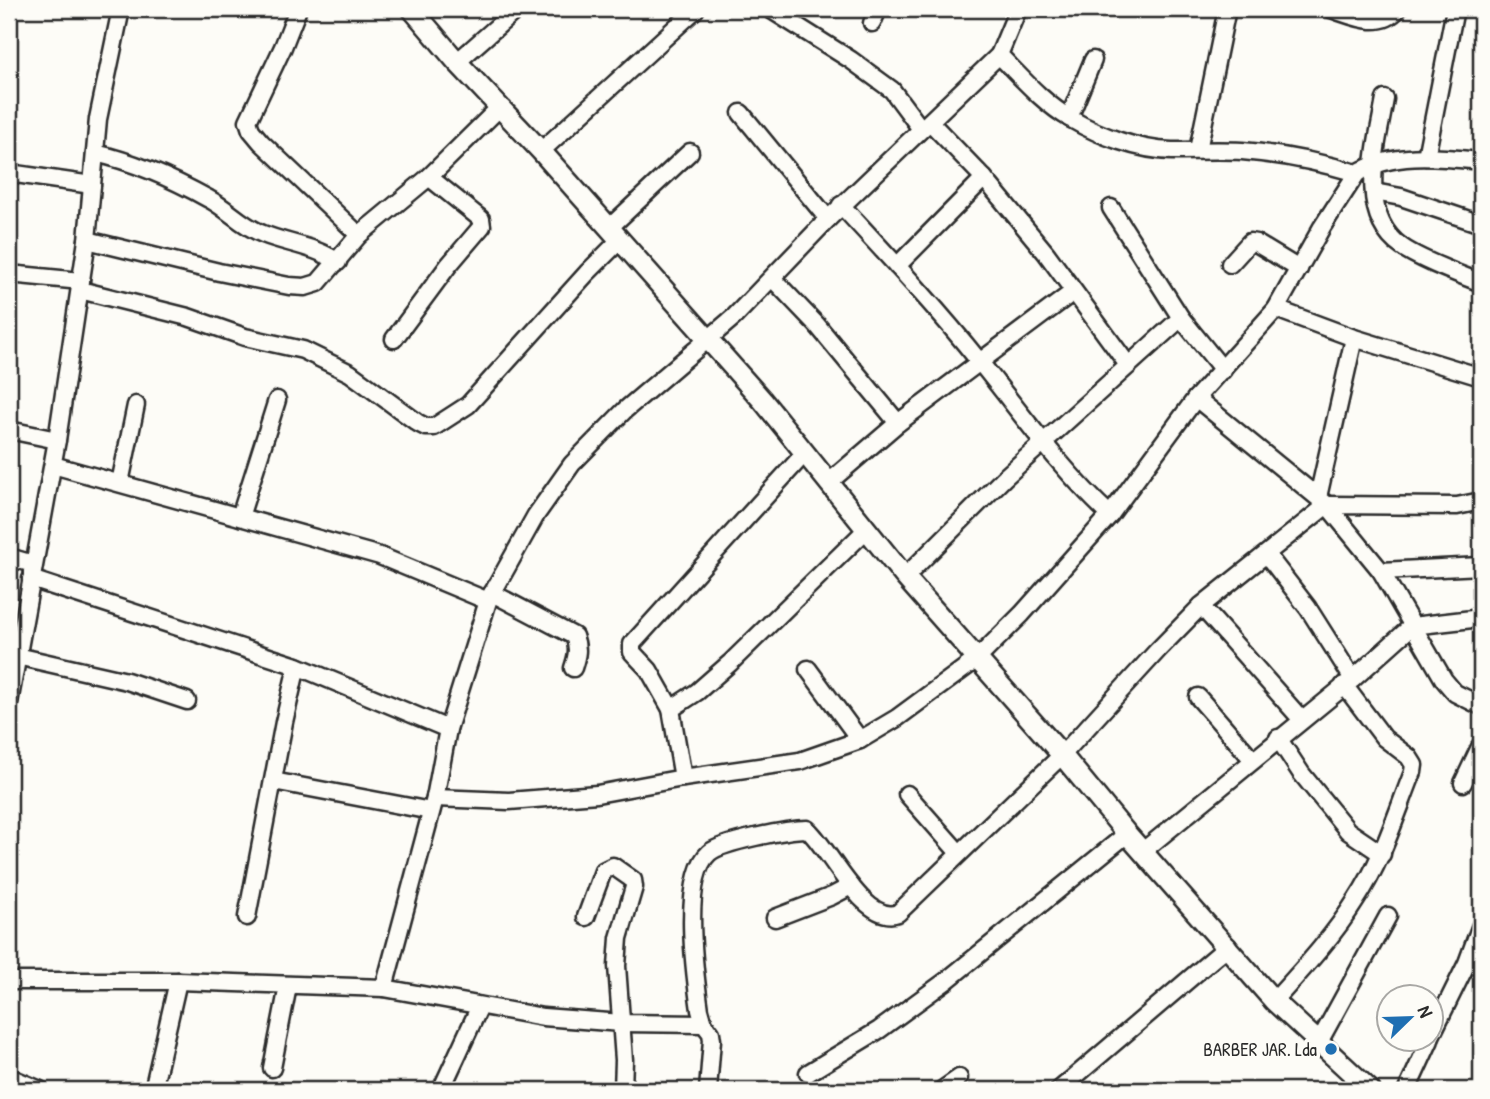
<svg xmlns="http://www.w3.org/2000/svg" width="1490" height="1099" font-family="'Patrick Hand',sans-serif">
<rect width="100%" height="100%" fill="#fdfcf7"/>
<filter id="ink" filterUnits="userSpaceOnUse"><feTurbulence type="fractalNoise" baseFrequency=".0143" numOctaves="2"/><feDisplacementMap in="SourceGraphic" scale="14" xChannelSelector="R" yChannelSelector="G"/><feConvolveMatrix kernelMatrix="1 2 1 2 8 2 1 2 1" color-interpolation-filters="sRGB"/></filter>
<g filter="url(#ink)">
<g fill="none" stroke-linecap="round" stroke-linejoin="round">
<g stroke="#2b2b2b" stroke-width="21">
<g id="minor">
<polyline points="298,9 283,47 248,121 251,130 261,142 359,235"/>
<polyline points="770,9 851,60 892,90 921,129"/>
<path d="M1018,9l-19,46c22,22 44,48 72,64 29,17 67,31 101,32 23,0 46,-1 70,0 39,3 77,11 115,22 37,-22 83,-16 124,-12"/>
<path d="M1331,9c22,7 49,21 67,0"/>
<polyline points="872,23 878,9"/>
<polyline points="457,62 517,9"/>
<path d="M1385,99c-8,46 -29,116 17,148 18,13 57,27 79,36"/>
<polyline points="741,113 828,219"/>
<polyline points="1069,118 1093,60"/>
<polyline points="930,122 984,178 1046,253 1128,365"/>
<polyline points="1198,150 1227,9"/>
<polyline points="541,151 696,9"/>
<path d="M95,153c40,9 78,26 114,46 19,10 33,27 54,35 25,10 52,12 75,28"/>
<polyline points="1426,157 1455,9"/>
<polyline points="9,173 92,185"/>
<polyline points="1374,192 1401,197 1481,224"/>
<path d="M841,205c47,51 95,102 138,156 43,53 81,108 131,154"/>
<polyline points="1111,208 1181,318 1223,370"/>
<polyline points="609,228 690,152"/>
<polyline points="87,240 219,272 289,286 305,287 318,283 359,235 429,177 500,107"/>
<polyline points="1230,264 1250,242 1256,243 1299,269"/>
<polyline points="897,266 984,178"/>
<polyline points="9,274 81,281"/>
<polyline points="772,278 817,325 898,423"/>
<polyline points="80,290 188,317 245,337 303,350 350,373 418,423 426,427 434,427 468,405 587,273 619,241"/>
<polyline points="1276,309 1354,338 1481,377"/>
<polyline points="394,339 448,266 482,226 481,219 429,177"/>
<polyline points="1196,398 1327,505 1381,571 1444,680 1455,693 1481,706"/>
<polyline points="9,430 57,440"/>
<polyline points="804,454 632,644 632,652 649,670 671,709 697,692 730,663 867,529"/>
<polyline points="53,465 380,556 488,601"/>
<polyline points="120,483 136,405"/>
<polyline points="828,483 898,423 1073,292"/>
<polyline points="1318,497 1354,338"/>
<polyline points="240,517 277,400"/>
<polyline points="1267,555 1308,608 1353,679"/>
<polyline points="9,557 33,564"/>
<polyline points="1381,571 1481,566"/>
<polyline points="905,577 1004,478 1181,318"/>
<polyline points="31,579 297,666 448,729"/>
<path d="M492,593l82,43c5,12 3,20 -1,32"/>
<polyline points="1201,606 1302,720"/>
<polyline points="17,656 127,681 187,701"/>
<polyline points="808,669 860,740"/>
<polyline points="1198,697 1253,760"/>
<polyline points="9,703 57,440 87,240 98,119 121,9"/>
<polyline points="671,709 683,778"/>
<polyline points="1278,738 1301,773 1348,831 1382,854"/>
<polyline points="273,781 431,811"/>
<polyline points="1463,783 1481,745"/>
<polyline points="907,794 959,853"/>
<polyline points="435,798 509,801 597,794 683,778 800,761 860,740 897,718 977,659 1022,614 1110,515 1196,398 1276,309 1322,227 1357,173"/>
<polyline points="1143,851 1353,679 1412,626 1481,618"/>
<polyline points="247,917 284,722 297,666"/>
<polyline points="586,917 603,871 613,866 633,880 634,887 619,938 617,966 624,1060 623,1090"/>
<polyline points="775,918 832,896 851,886"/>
<polyline points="9,981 178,981 384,988 543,1017 622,1023 704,1024"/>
<polyline points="384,988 435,798 448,729 488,601 536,515 572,464 625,410 734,317 828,219 999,55"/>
<path d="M1274,1001c29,-32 59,-64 82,-101 26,-39 40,-85 57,-128l1,-7 -5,-8 -25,-19 -40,-53"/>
<polyline points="1430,1038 1467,963 1481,925"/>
<polyline points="1318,1044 1388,916"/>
<polyline points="272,1068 288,986"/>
<polyline points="808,1073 879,1030 946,981 1127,834"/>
<polyline points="9,1077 40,1090"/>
<polyline points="153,1090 178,981"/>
<polyline points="441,1090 480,1006"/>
<path d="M708,1090l4,-50 -1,-7 -7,-9 -4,-14c-5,-35 -19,-132 9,-157 12,-11 80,-24 98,-24 22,18 57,97 91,84l164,-158 96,-105 43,-44 126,-101 130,1 24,-5"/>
<polyline points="942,1090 959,1078"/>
<polyline points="1059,1090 1228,946"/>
<polyline points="1407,1090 1430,1040"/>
</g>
</g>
<g stroke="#2b2b2b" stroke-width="24">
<polyline id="tertiary" points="412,9 457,62 541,151 763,401 905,577 1062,755 1127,834 1274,1001 1370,1090"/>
</g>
<use href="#minor" stroke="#fdfcf7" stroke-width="16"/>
<use href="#tertiary" stroke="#fdfcf7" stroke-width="19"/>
</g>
</g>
<circle fill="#1f6fb2" stroke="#fdfcf7" stroke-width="2.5" cx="1331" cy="1049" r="7"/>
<g text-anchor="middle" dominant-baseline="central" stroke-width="7" stroke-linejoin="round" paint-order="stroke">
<g font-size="19" fill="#2b2b2b" stroke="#fdfcf7" text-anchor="end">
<text x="1317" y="1049">BARBER JAR. Lda</text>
</g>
</g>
<rect width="1490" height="1099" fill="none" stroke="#fdfcf7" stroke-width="35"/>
<rect x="18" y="18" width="1455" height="1064" fill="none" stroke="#2b2b2b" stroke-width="2.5" filter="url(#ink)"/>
<g transform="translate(1410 1018) rotate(67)"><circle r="33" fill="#fdfcf7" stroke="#a9a8a5" stroke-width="2"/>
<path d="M0-5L12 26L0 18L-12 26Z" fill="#1f6fb2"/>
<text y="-10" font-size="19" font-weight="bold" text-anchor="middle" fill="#2b2b2b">N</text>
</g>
</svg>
